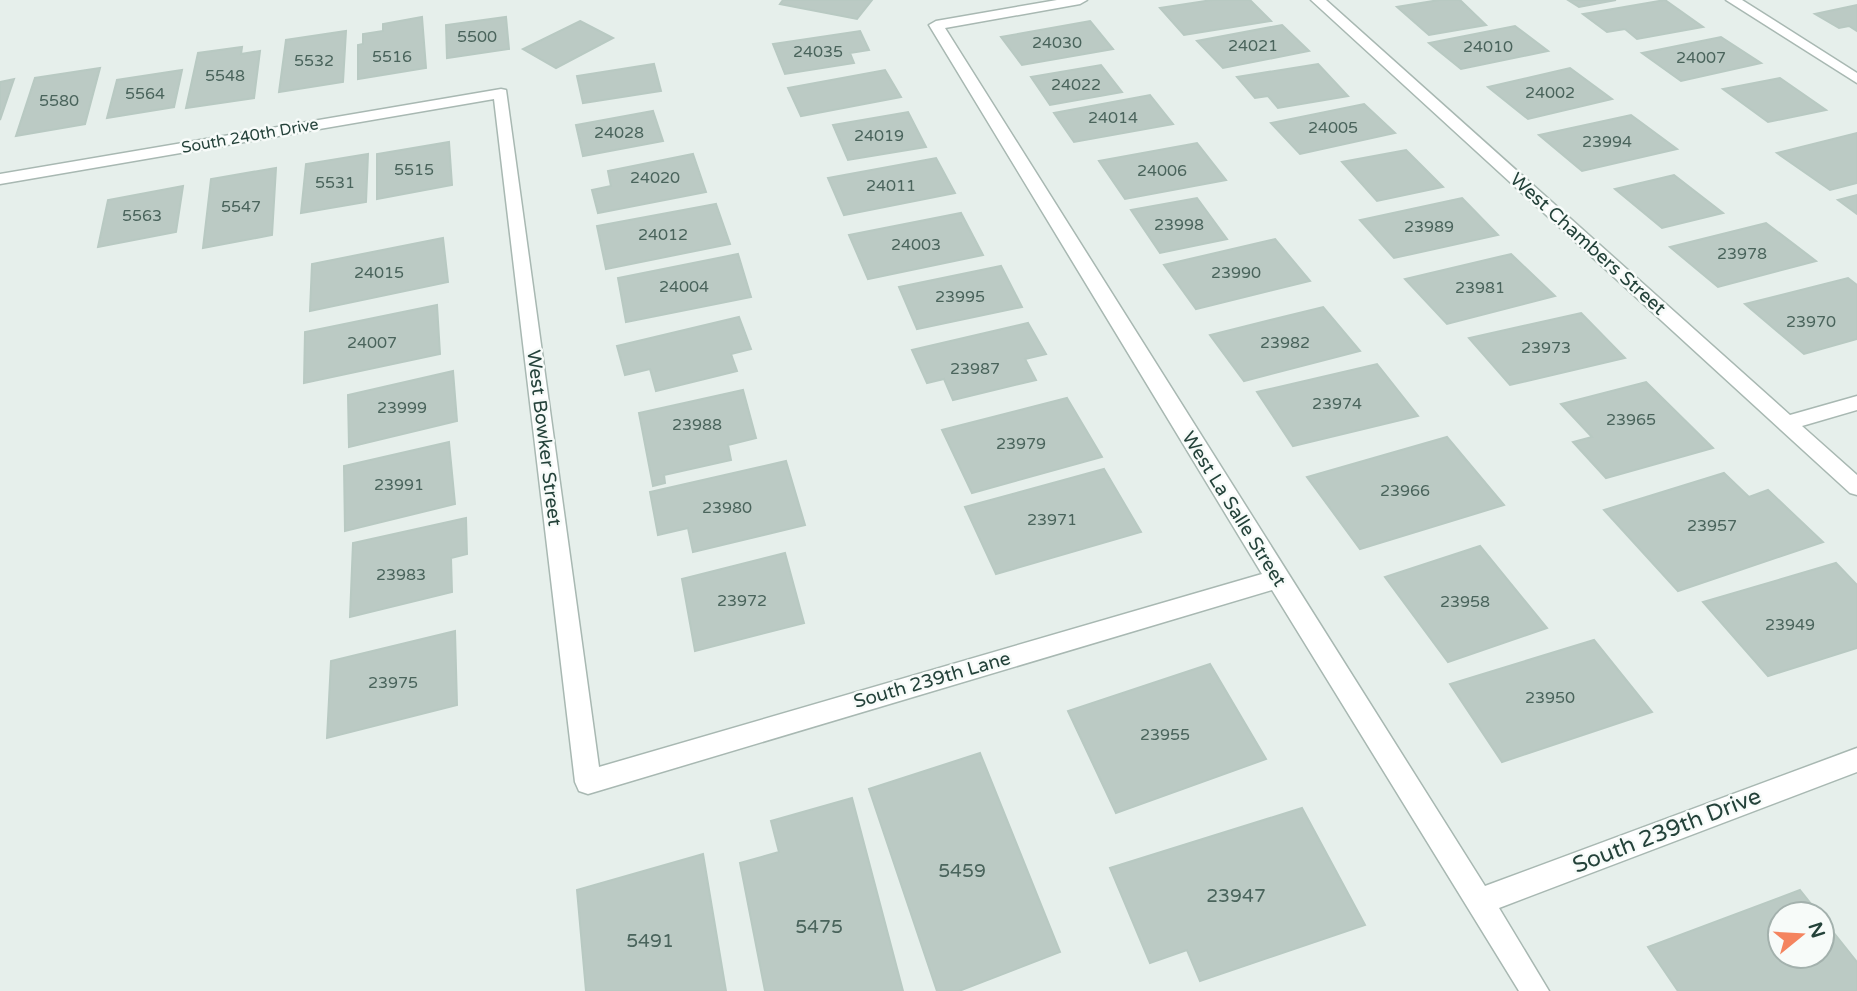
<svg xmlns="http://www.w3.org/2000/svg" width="1857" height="991" font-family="'Varela Round',sans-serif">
<rect width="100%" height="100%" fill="#e6efeb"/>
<g fill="#bbcac4" stroke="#b8c9c2" stroke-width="2">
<polygon points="783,0 872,0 857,19 780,4"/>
<polygon points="1212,0 1250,0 1271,21 1184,35 1160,8"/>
<polygon points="1439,0 1460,0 1486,25 1429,35 1397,7"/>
<polygon points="1568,0 1616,0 1579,7"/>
<polygon points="1665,0 1703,27 1637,39 1625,29 1607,32 1583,14"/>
<polygon points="1857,5 1857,31 1849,26 1839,28 1815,14"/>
<polygon points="422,17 426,68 358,79 358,45 363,44 363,34 383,31 383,24"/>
<polygon points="506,17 509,49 447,58 446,25"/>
<polygon points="580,21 613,38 556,68 523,49"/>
<polygon points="1090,21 1113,49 1022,65 1001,37"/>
<polygon points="1282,25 1309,51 1223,68 1197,41"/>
<polygon points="1515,26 1548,51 1461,69 1429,43"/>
<polygon points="346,31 343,82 279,92 286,40"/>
<polygon points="860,31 869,50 850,53 854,63 785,74 773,44"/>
<polygon points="1721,37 1761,63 1681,81 1642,53"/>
<polygon points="242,47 241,54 260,51 254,98 186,108 198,53"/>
<polygon points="654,64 661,91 583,103 577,76"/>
<polygon points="1318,64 1348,96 1278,108 1268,96 1255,98 1237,77"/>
<polygon points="1101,65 1122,92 1050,105 1031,77"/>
<polygon points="100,68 85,124 16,136 35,78"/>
<polygon points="1570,68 1612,99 1528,119 1488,87"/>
<polygon points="182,70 174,107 107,118 117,80"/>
<polygon points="885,70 901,97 801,116 788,88"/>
<polygon points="1780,78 1826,110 1768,122 1723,89"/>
<polygon points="14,79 0,120 0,82"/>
<polygon points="1150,95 1173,124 1074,142 1054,113"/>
<polygon points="1364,104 1395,133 1300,154 1271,123"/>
<polygon points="653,111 663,141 583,156 576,125"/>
<polygon points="908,112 926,147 848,160 833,125"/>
<polygon points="1631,115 1677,149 1582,171 1539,135"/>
<polygon points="1857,133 1857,183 1830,190 1777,153"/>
<polygon points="449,142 452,185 377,199 377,154"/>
<polygon points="1197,143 1226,180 1125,199 1099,161"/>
<polygon points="1406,150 1443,187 1377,201 1342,162"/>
<polygon points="368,154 366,202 301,213 306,164"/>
<polygon points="693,154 706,192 598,213 592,190 611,186 608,171"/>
<polygon points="936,158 955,193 844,215 828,178"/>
<polygon points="276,168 272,235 203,248 211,179"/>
<polygon points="1674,175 1723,213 1662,228 1615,189"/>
<polygon points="183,186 176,232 98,247 108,200"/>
<polygon points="1857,195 1857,214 1838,200"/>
<polygon points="1197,198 1227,239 1160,253 1131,210"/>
<polygon points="1462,198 1498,235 1394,258 1360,220"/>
<polygon points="716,204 730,244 606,269 597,226"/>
<polygon points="961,213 983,255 868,279 849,235"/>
<polygon points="1766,223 1816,261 1718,287 1670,247"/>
<polygon points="443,238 448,282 310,311 312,264"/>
<polygon points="1275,239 1310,281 1196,309 1164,265"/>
<polygon points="738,254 751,297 626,322 618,278"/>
<polygon points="1511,254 1555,296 1447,324 1405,279"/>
<polygon points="1001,266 1022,307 917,329 899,287"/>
<polygon points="1848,278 1857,285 1857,339 1804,354 1745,304"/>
<polygon points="437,305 440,354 304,383 305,332"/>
<polygon points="1323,307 1360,351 1244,381 1210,335"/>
<polygon points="1581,313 1625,358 1510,385 1469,338"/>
<polygon points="739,317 751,349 731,354 737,371 656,391 650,369 625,375 617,346"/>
<polygon points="1028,323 1046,354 1025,359 1036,380 953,400 944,379 927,383 912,350"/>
<polygon points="1377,364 1418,416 1293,446 1257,392"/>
<polygon points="453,371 457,421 349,447 348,395"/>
<polygon points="1646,382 1713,448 1606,478 1573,442 1592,437 1561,404"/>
<polygon points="743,390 756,438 728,445 731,460 664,475 665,483 653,486 639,413"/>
<polygon points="1067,398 1102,457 972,493 942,430"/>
<polygon points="1447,437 1504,505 1360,549 1307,477"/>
<polygon points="449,442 455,504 345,531 344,466"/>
<polygon points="786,461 805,525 693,552 688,528 658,535 650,492"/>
<polygon points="1104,469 1141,532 996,574 965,507"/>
<polygon points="1724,473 1749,497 1768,490 1823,542 1678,591 1604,510"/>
<polygon points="466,518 467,554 451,558 452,592 350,617 353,543"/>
<polygon points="1480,546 1547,628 1448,662 1385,577"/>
<polygon points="785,553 804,623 695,651 682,579"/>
<polygon points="1836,563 1857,585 1857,648 1768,676 1703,602"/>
<polygon points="455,631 457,705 327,738 331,661"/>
<polygon points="1594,640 1652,712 1502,762 1450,684"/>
<polygon points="1210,664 1266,759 1116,813 1068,711"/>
<polygon points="980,753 1060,952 959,991 937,991 869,789"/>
<polygon points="852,798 903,991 765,991 740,863 779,852 771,821"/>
<polygon points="1302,808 1365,925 1200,981 1187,950 1150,963 1110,868"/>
<polygon points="703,854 726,991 586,991 577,890"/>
<polygon points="1800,890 1819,914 1780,914 1780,956 1822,956 1822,918 1857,962 1857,991 1678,991 1648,947"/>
</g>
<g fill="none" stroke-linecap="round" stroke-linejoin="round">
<g stroke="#a8b8b2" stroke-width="3">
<g id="minor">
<polygon points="1057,0 1087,0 1080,4 945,28 1485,886 1857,748 1857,772 1499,908 1549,991 1519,991 1272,590 588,794 579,791 575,782 494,99 0,184 0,174 501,89 506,90 599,767 1262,574 929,25 936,21"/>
<polygon points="1311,0 1326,0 1790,415 1857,396 1857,410 1802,426 1857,475 1857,495 1850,493"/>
<polygon points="1726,0 1742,0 1857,73 1857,83"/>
</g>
</g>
<use href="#minor" fill="#fff" fill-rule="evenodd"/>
</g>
<g text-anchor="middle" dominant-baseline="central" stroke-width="5" stroke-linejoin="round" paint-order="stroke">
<g font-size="16" fill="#4a645c">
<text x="477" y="37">5500</text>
<text x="1057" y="43">24030</text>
<text x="1253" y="46">24021</text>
<text x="1488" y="47">24010</text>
<text x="818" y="52">24035</text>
<text x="392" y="57">5516</text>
<text x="1701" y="58">24007</text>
<text x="314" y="61">5532</text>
<text x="225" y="76">5548</text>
<text x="1076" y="85">24022</text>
<text x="1550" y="93">24002</text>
<text x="145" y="94">5564</text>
<text x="59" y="101">5580</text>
<text x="1113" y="118">24014</text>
<text x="1333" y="128">24005</text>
<text x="619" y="133">24028</text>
<text x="879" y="136">24019</text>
<text x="1607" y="142">23994</text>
<text x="414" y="170">5515</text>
<text x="1162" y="171">24006</text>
<text x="655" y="178">24020</text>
<text x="335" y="183">5531</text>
<text x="891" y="186">24011</text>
<text x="241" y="207">5547</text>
<text x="142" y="216">5563</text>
<text x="1179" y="225">23998</text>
<text x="1429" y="227">23989</text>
<text x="663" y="235">24012</text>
<text x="916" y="245">24003</text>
<text x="1742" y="254">23978</text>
<text x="379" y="273">24015</text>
<text x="1236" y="273">23990</text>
<text x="684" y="287">24004</text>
<text x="1480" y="288">23981</text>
<text x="960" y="297">23995</text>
<text x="1811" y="322">23970</text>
<text x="372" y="343">24007</text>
<text x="1285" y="343">23982</text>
<text x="1546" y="348">23973</text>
<text x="975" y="369">23987</text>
<text x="1337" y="404">23974</text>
<text x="402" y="408">23999</text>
<text x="1631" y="420">23965</text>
<text x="697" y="425">23988</text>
<text x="1021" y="444">23979</text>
<text x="399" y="485">23991</text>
<text x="1405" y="491">23966</text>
<text x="727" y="508">23980</text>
<text x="1052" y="520">23971</text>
<text x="1712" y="526">23957</text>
<text x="401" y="575">23983</text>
<text x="742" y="601">23972</text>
<text x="1465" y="602">23958</text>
<text x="1790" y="625">23949</text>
<text x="393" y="683">23975</text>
<text x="1550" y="698">23950</text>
<text x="1165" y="735">23955</text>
</g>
<g font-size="16" fill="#24423a" stroke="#f7fbf9">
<text transform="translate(250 136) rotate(-10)">South 240th Drive</text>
</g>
<g font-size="19" fill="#24423a" stroke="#f7fbf9">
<text transform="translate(1588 244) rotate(42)">West Chambers Street</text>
<text transform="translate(544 438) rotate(83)">West Bowker Street</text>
<text transform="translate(1234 509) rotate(58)">West La Salle Street</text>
<text transform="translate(932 680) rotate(-16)">South 239th Lane</text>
</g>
<g font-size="19" fill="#4a645c">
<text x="962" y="871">5459</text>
<text x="1236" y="896">23947</text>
<text x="819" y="927">5475</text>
<text x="650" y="941">5491</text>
</g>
<g font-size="23" fill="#24423a" stroke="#f7fbf9">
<text transform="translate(1667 831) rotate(-21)">South 239th Drive</text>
</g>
</g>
<g transform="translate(1801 935) rotate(72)"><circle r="33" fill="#f7fbf9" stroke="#a3b1ad" stroke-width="2"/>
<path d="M0-5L12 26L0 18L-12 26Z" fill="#f4845f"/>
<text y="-10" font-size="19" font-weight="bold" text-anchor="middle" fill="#24423a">N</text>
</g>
</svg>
